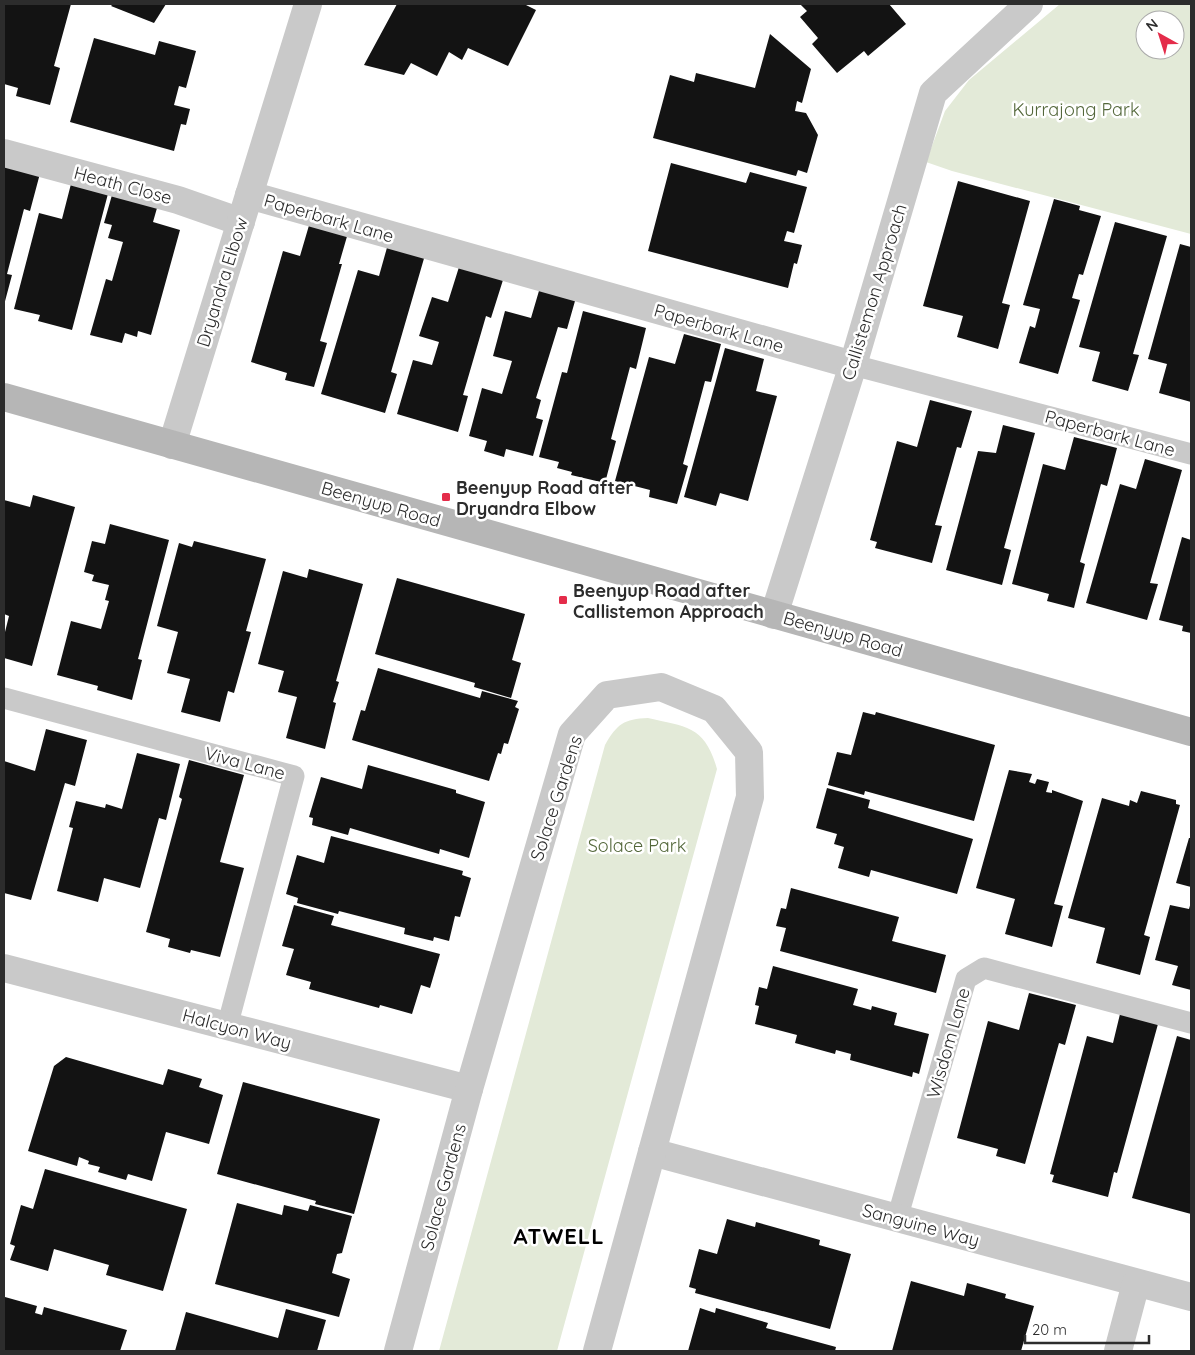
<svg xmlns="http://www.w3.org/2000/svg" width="1195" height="1355" font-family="Quicksand,sans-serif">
<rect width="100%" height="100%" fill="#fff"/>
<g fill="#e3ead8" fill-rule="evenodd">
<path d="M1060,4h131v230l-239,-63 -26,-9 19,-51 24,-31zM1145,20h30v30h-30z"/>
<path d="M648,718c39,9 57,8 69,51l-160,582h-118l166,-606c12,-21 19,-26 43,-27z"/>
</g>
<g fill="#131313">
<polygon points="4,4 71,4 54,66 60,68 50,105 16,96 18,88 4,84"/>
<polygon points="113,4 166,4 154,23 111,6"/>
<polygon points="397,4 524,4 536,10 508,66 468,48 462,60 449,52 437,76 411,63 404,75 364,65"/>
<polygon points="800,4 889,4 906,24 868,56 864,51 837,73 812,44 818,38 800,17 807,11"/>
<polygon points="770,34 811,69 802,103 797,101 795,111 806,113 818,135 807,173 798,170 796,176 653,138 670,75 694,82 696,73 755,88"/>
<polygon points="94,38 155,55 159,41 196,51 186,88 179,86 174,105 190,109 186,125 181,124 174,151 70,122"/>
<polygon points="4,156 42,166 30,211 24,209 7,274 12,275 4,305"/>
<polygon points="671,163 746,183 750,172 807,187 794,233 787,231 784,241 802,245 797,264 794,263 788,288 648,251"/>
<polygon points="72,180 109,190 72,330 38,321 40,315 14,309 39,213 62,219"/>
<polygon points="958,181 1030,201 1002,303 1010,305 998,349 957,337 963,316 923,306"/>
<polygon points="112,195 157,208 153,222 180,230 151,335 138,331 137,337 125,333 122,343 90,335 106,279 112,281 123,242 108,238 112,225 104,223"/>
<polygon points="1054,199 1080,206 1079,210 1101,216 1083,275 1079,274 1072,298 1080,300 1058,374 1019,363 1030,326 1035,328 1040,309 1023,305"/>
<polygon points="310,222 348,233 339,264 342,264 320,341 327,343 314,387 285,380 287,373 251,362 283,251 300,256"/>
<polygon points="1115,222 1167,236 1133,354 1139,355 1128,391 1092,381 1100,352 1079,347"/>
<polygon points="388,244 425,255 391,372 397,374 385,413 321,394 358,270 379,276"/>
<polygon points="1180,244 1191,247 1191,402 1159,393 1167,364 1148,359"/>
<polygon points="459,267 503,280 491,318 486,316 463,395 468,396 458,432 397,414 413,360 432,365 439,342 419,336 432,297 448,302"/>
<polygon points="541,284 577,294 567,329 558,327 536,398 541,400 536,418 543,420 533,456 506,449 504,457 484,451 487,441 469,436 482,388 502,394 512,361 493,356 505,311 531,318"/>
<polygon points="583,311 646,328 636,369 630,367 611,439 616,441 605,483 571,475 572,472 557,468 559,462 539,457 562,372 567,373"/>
<polygon points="684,334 721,344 711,382 705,381 683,464 688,466 677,504 649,497 650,490 615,481 649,357 675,364"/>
<polygon points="725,348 764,359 756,391 777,396 748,501 720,493 716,506 684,497"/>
<polygon points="930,400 972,411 961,448 957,447 935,525 942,526 932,563 875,548 877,542 870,540 897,441 917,447"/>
<polygon points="1003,425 1035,433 1004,548 1011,550 1002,585 946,570 978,451 996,453"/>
<polygon points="1074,437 1117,448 1107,486 1101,484 1080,562 1085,564 1074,608 1047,601 1049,594 1012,584 1043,464 1065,470"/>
<polygon points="1145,459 1182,470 1150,583 1158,584 1147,620 1086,603 1120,484 1136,489"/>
<polygon points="33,495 75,507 32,666 4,658 4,636 9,616 4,614 4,500 30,507"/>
<polygon points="110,524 169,540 138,659 142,660 132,700 97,690 98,686 57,675 71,621 101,629 109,601 105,600 109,585 92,581 94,575 84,572 92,541 105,544"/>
<polygon points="1182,537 1191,540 1191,633 1182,631 1183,626 1159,620"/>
<polygon points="194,541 266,559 246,631 251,632 234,693 228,691 220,722 181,712 190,679 167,673 178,632 157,626 179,543 192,547"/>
<polygon points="309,569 363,584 336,681 339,682 333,702 336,703 325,749 286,738 297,697 278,692 284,671 258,664 283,571 307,578"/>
<polygon points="397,578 525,614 512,660 521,663 511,698 474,687 475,683 375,654"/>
<polygon points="378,668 480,698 482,691 518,701 515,707 519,709 508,744 504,743 501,754 498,753 489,781 352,740 361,710 365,711"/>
<polygon points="863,712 875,715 876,712 995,745 974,821 865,791 864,795 828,785 837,752 851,755"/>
<polygon points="46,729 87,740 75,786 65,783 31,900 4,893 4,761 35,771"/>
<polygon points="137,753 180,764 166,820 159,818 140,888 104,878 98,902 57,891 73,828 69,827 76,801 105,808 106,804 122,809"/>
<polygon points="189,760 244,775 220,862 244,868 220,957 191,950 190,953 168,947 170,939 146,932 182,799 179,797"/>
<polygon points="368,765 456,790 456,793 485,802 469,858 440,849 439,854 350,828 348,835 312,825 313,818 309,817 321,777 362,789"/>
<polygon points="1009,770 1032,774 1029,782 1035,784 1037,779 1049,782 1046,792 1052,793 1052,790 1083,801 1054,904 1063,906 1052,947 1005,934 1015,899 976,888"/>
<polygon points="827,788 870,800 868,808 973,839 957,894 871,870 869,877 838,868 844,847 834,844 837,834 816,828"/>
<polygon points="1141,791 1176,800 1176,804 1180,805 1144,935 1150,937 1140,975 1096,963 1105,928 1068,918 1102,798 1129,806 1130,800 1137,803"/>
<polygon points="331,836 463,871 462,875 471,878 460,917 455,916 449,941 434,937 433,941 404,934 405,928 339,911 338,914 297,903 298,898 286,894 297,855 324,863"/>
<polygon points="1189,838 1191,838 1191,887 1176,883"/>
<polygon points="791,888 899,917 892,941 946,955 936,993 780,951 786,928 776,926 781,908 786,909"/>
<polygon points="1191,902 1191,990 1172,985 1178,966 1155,960 1170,905 1189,909"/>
<polygon points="294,905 334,916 331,925 440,954 430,988 421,985 412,1014 380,1005 379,1008 309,989 311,982 286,975 294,949 282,946"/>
<polygon points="773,966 858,989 853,1005 871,1010 872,1006 897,1013 894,1025 929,1034 919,1074 913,1072 912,1077 850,1060 851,1054 836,1050 835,1054 795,1043 797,1035 755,1024 759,1006 755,1005 759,987 767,989"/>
<polygon points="1029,993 1076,1005 1065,1045 1059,1043 1025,1164 996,1156 998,1149 957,1138 988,1021 1019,1030"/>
<polygon points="1120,1014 1158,1024 1117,1173 1114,1172 1108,1197 1052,1182 1054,1175 1050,1174 1087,1036 1113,1043"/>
<polygon points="1177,1036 1191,1040 1191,1214 1132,1198"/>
<polygon points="66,1057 163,1085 168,1069 202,1079 199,1087 223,1095 209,1144 166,1132 152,1181 128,1174 126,1180 98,1172 100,1167 88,1164 89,1161 79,1157 77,1166 28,1151 54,1066"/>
<polygon points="243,1082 380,1119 354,1214 315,1204 316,1201 217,1174"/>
<polygon points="45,1169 187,1209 163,1291 106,1275 109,1265 54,1249 48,1271 10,1260 15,1246 10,1244 21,1205 33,1209"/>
<polygon points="237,1203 282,1215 284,1205 308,1211 310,1205 352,1216 342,1253 337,1254 332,1273 350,1279 339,1317 215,1284"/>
<polygon points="727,1219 755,1227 756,1222 820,1240 819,1245 851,1254 830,1329 695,1293 696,1289 689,1287 699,1249 717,1254"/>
<polygon points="911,1281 964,1296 967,1283 1006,1294 1005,1298 1034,1306 1021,1351 892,1351"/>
<polygon points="5,1297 37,1306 35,1313 42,1315 44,1307 127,1330 120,1351 4,1351"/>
<polygon points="700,1308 715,1313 716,1308 768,1323 766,1328 836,1347 835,1351 688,1351"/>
<polygon points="286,1309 326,1320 317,1351 175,1351 186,1312 278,1338"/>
</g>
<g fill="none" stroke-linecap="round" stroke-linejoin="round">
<g stroke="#c9c9c9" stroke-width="21">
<polyline points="853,365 1191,454"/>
<polyline points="4,698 294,776 227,1027"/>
<polyline points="897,1219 966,979 984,968 1191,1023"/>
</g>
<g stroke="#c9c9c9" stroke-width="28">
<polyline points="4,153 178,200 241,222"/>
<polyline points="249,195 853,365"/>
<polyline points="172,445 308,4"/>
<polyline points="774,615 853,365 933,93 1029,4"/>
<polyline points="4,968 469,1089"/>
<polyline points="652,1152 1191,1297"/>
<polyline points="398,1351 469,1089 572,734 607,695 661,687 714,709 749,752 750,797 597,1351"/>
<polyline points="1118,1351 1136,1283"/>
</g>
<polyline stroke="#b6b6b6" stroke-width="28" points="4,397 1191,732"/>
</g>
<g fill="#e42c4a" stroke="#fff" stroke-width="2">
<rect x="441" y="492" width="10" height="10" rx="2.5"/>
<rect x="558" y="595" width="10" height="10" rx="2.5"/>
</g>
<g text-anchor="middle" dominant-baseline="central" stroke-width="5" stroke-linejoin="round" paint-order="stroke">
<g font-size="18" fill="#53673a" stroke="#fff">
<text x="1076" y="109">Kurrajong Park</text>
<text x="637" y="845">Solace Park</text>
</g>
<g font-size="18" fill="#2c2c2c" stroke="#fff">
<text transform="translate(123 185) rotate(15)">Heath Close</text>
<text transform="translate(329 218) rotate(16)">Paperbark Lane</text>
<text transform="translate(222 282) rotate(-73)">Dryandra Elbow</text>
<text transform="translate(874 292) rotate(-73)">Callistemon Approach</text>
<text transform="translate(719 328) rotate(16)">Paperbark Lane</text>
<text transform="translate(1110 433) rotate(15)">Paperbark Lane</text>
<text transform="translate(381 504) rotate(16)">Beenyup Road</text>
<text transform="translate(843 634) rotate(16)">Beenyup Road</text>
<text transform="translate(245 763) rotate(15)">Viva Lane</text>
<text transform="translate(556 798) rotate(-72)">Solace Gardens</text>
<text transform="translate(237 1029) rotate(15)">Halcyon Way</text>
<text transform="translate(948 1043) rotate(-74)">Wisdom Lane</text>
<text transform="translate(443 1187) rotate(-75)">Solace Gardens</text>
<text transform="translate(921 1225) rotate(15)">Sanguine Way</text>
</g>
<g font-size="18" font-weight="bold" fill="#2c2c2c" stroke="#fff" text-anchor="start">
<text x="456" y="487">Beenyup Road after<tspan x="456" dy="21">Dryandra Elbow</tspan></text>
<text x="573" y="590">Beenyup Road after<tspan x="573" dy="21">Callistemon Approach</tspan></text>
</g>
<g font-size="22" font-weight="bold" letter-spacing="1" fill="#000" stroke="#fff">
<text x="559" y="1236">ATWELL</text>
</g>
</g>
<rect width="1195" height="1355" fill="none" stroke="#2c2c2c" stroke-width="10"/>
<g transform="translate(1160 35) rotate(321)"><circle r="24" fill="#ffffff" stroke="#ababab"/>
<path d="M0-4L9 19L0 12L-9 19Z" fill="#e42c4a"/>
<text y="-8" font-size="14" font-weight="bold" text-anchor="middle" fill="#2c2c2c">N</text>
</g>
<path d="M1025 1335v8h124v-8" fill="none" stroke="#2c2c2c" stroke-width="2.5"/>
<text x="1032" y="1335" font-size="15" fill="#2c2c2c" stroke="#ffffff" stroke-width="4" paint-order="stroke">20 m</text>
</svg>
